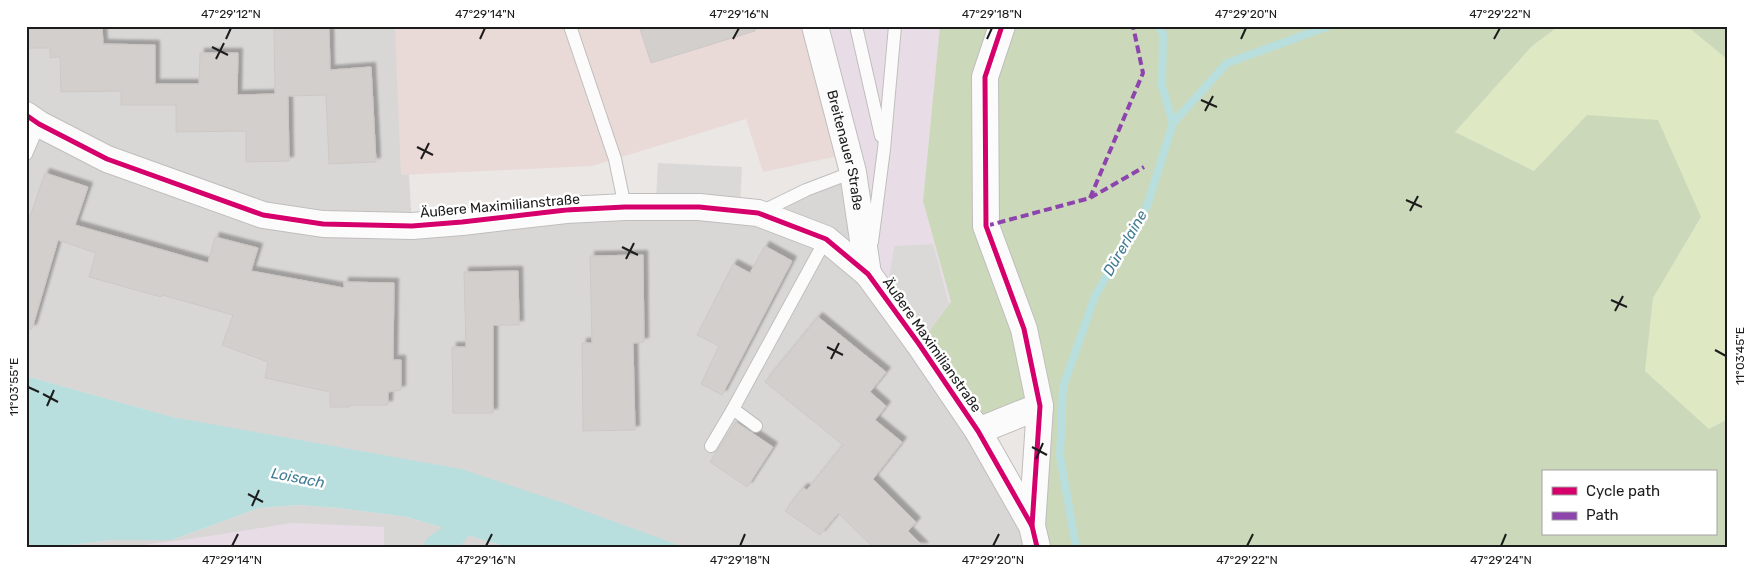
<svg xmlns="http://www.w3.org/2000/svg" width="1754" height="573" font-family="Rubik,sans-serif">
<defs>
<filter id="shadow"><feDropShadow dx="4.5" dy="-4.5" stdDeviation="1" flood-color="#0004"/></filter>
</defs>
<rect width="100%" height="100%" fill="#eae7e5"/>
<g fill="#d9d7d6">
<polygon points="26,26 400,26 412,225 758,213 853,172 1037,547 684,547 638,531 302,442 171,417 26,376"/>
<polygon points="298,505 339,508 407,517 507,547 52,547 112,540 172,540 259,508"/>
</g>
<g fill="#e8dde6">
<polygon points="815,26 940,26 923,201 951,302 919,344 868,274"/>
<polygon points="292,523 384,527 384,547 128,547 197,538"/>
</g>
<polygon fill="#e9dad8" points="395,26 814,26 848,154 763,172 746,119 592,166 401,175"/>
<polygon fill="#dee8c3" points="1559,26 1687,26 1728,60 1728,419 1709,429 1645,371 1653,298 1701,217 1587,115 1534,171 1455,132 1532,46"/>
<g fill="#cbd8ba" fill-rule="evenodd">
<path d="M940,26h619l-27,20 -77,86 79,39 53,-56 71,5 43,97 -48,81 -8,73 64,58 19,-10v128h-691l3,-140 -62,24 -59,-87 32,-42 -28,-101zM1543,472h172v62h-172z"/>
<polygon points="1687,26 1728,26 1728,60"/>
</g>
<g fill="#dad9d8">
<polygon points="658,163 742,167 740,204 656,199"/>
<polygon points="933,244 949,304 923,340 887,291 894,246"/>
</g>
<polygon fill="#b8dfde" points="26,376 172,417 461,469 563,503 684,547 507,547 407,517 339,508 298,505 259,508 172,540 112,540 52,547 26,547"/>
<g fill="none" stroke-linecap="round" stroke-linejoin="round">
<g stroke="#b8dfde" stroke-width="8">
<polyline points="1159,26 1163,34 1162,86 1173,123"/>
<polyline points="1076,547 1060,456 1063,387 1095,296 1147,206 1173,123 1227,63 1329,26"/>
</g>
<polyline stroke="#b8dfde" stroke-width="26" points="437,547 450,538 462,523"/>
</g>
<g fill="#d3cfcd" stroke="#cdc8c6" filter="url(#shadow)">
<polygon points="26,26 102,26 103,44 155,45 155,84 199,84 200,53 238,53 237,95 275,94 274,26 329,26 330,70 371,67 376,162 329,164 326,95 288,96 289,161 246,162 246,131 176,132 176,105 121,105 121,91 61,92 60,57 50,58 50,48 26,48"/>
<polygon points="639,26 754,26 755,31 651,63"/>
<polygon points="45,173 88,187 75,225 208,263 215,237 258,248 251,271 344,288 344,282 394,283 393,360 401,360 401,390 388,392 388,405 350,405 350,407 330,407 330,392 265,378 268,362 222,345 233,315 162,295 161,297 89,277 96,253 58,240 32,329 26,328 26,228"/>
<polygon points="765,246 792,261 722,395 701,384 719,346 697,335 733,264 750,273"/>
<polygon points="643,255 644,342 633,343 635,430 583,431 582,343 592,343 590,256"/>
<polygon points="518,271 519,325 493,325 493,413 453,413 452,347 466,347 464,272"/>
<polygon points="818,317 886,372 870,392 886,406 875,420 902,442 873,479 916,522 908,531 924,547 873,547 838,513 820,535 785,511 803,488 807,490 843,445 765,382"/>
<polygon points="736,422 773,447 747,487 710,462"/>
</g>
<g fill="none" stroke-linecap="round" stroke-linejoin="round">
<g stroke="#c0bebd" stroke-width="14">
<g id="service">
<polyline points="570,26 615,159 625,207"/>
<polyline points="856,26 881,136"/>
<polyline points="26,154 39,124"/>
<polyline points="761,212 806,190 853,172"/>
<polyline points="872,242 884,149 895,26"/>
<polyline points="733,409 756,426"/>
<polyline points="711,446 733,409 826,239"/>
</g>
</g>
<g stroke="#c0bebd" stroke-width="28">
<g id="minor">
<path id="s1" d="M815,26l38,146 15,102"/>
<polyline points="1002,26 985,77 986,226 1024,329 1040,406 1032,526"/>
<polyline points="26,115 39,124 107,159 263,215 323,224 412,226 462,222 566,210 625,207 699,207 758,213 826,239 868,274 919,344 978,431 1032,526 1037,547"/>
<polyline points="978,431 1040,406"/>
</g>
</g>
<use href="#service" stroke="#fcfbfb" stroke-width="12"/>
<use href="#minor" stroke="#fcfbfb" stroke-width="26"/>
<g stroke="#8e44ad" stroke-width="4" stroke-dasharray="8 4" stroke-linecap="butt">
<polyline points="1090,198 1143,73 1133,26"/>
<polyline points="986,226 1090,198 1144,167"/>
</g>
<g stroke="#fff" stroke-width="8">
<g id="cycleway">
<polyline points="1002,26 985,77 986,226 1024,329 1040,406 1032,526"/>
<polyline points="26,115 39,124 107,159 263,215 323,224 412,226 462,222 566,210 625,207 699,207 758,213 826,239 868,274 919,344 978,431 1032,526 1037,547"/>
</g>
</g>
<use href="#cycleway" stroke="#d6006c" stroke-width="5"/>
</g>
<path fill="none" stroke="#1c1c1c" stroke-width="2" d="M226,39l5,-11M480,39l5,-11M733,39l6,-11M987,39l5,-11M1241,39l5,-11M1494,39l6,-11M212,47l16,8M216,59l8,-16M1201,100l16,7M1205,111l8,-15M417,147l16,8M421,159l8,-16M1406,200l16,7M1410,211l8,-15M622,247l16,8M626,259l8,-16M1611,300l16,7M1615,311l8,-15M827,347l16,8M1715,350l11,6M831,359l8,-16M28,387l11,5M43,394l15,8M47,406l7,-16M1032,447l15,8M1036,459l7,-16M248,494l15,8M252,506l7,-16M232,546l6,-12M486,546l6,-12M740,546l5,-12M993,546l6,-12M1247,546l6,-12M1501,546l5,-12"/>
<g text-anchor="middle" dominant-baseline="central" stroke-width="5" stroke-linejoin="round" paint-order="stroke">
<g font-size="14" fill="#1c1c1c" stroke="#fff">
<text stroke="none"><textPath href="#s1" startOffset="128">Breitenauer Straße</textPath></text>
<text transform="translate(500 206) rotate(-5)">Äußere Maximilianstraße</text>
<text transform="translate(932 345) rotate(55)">Äußere Maximilianstraße</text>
</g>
<g font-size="15" font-style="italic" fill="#417c93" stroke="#fff">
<text transform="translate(1125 243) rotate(-60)">Dürerlaine</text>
<text transform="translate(298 478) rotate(11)">Loisach</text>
</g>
</g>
<rect width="1754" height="573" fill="none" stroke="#ffffff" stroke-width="55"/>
<rect x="1542" y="470" width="175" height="65" fill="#ffffff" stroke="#a4a4a4"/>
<rect x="1552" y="487" width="25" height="8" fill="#d6006c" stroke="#a4a4a4"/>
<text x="1586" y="496" font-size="15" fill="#1c1c1c">Cycle path</text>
<rect x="1552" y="512" width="25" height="8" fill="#8e44ad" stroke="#a4a4a4"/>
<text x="1586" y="520" font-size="15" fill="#1c1c1c">Path</text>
<rect x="28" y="28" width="1698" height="518" fill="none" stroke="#1c1c1c" stroke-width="2"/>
<g font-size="12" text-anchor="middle" fill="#1c1c1c">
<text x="231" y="18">47°29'12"N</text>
<text x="485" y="18">47°29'14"N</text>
<text x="739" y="18">47°29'16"N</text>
<text x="992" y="18">47°29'18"N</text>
<text x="1246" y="18">47°29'20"N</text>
<text x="1500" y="18">47°29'22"N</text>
<text transform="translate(1740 356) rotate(-90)" y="4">11°03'45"E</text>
<text transform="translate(14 387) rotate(-90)" y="4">11°03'55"E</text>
<text x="232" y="564">47°29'14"N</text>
<text x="486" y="564">47°29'16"N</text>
<text x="740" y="564">47°29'18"N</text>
<text x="993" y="564">47°29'20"N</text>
<text x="1247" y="564">47°29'22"N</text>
<text x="1501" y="564">47°29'24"N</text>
</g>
</svg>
